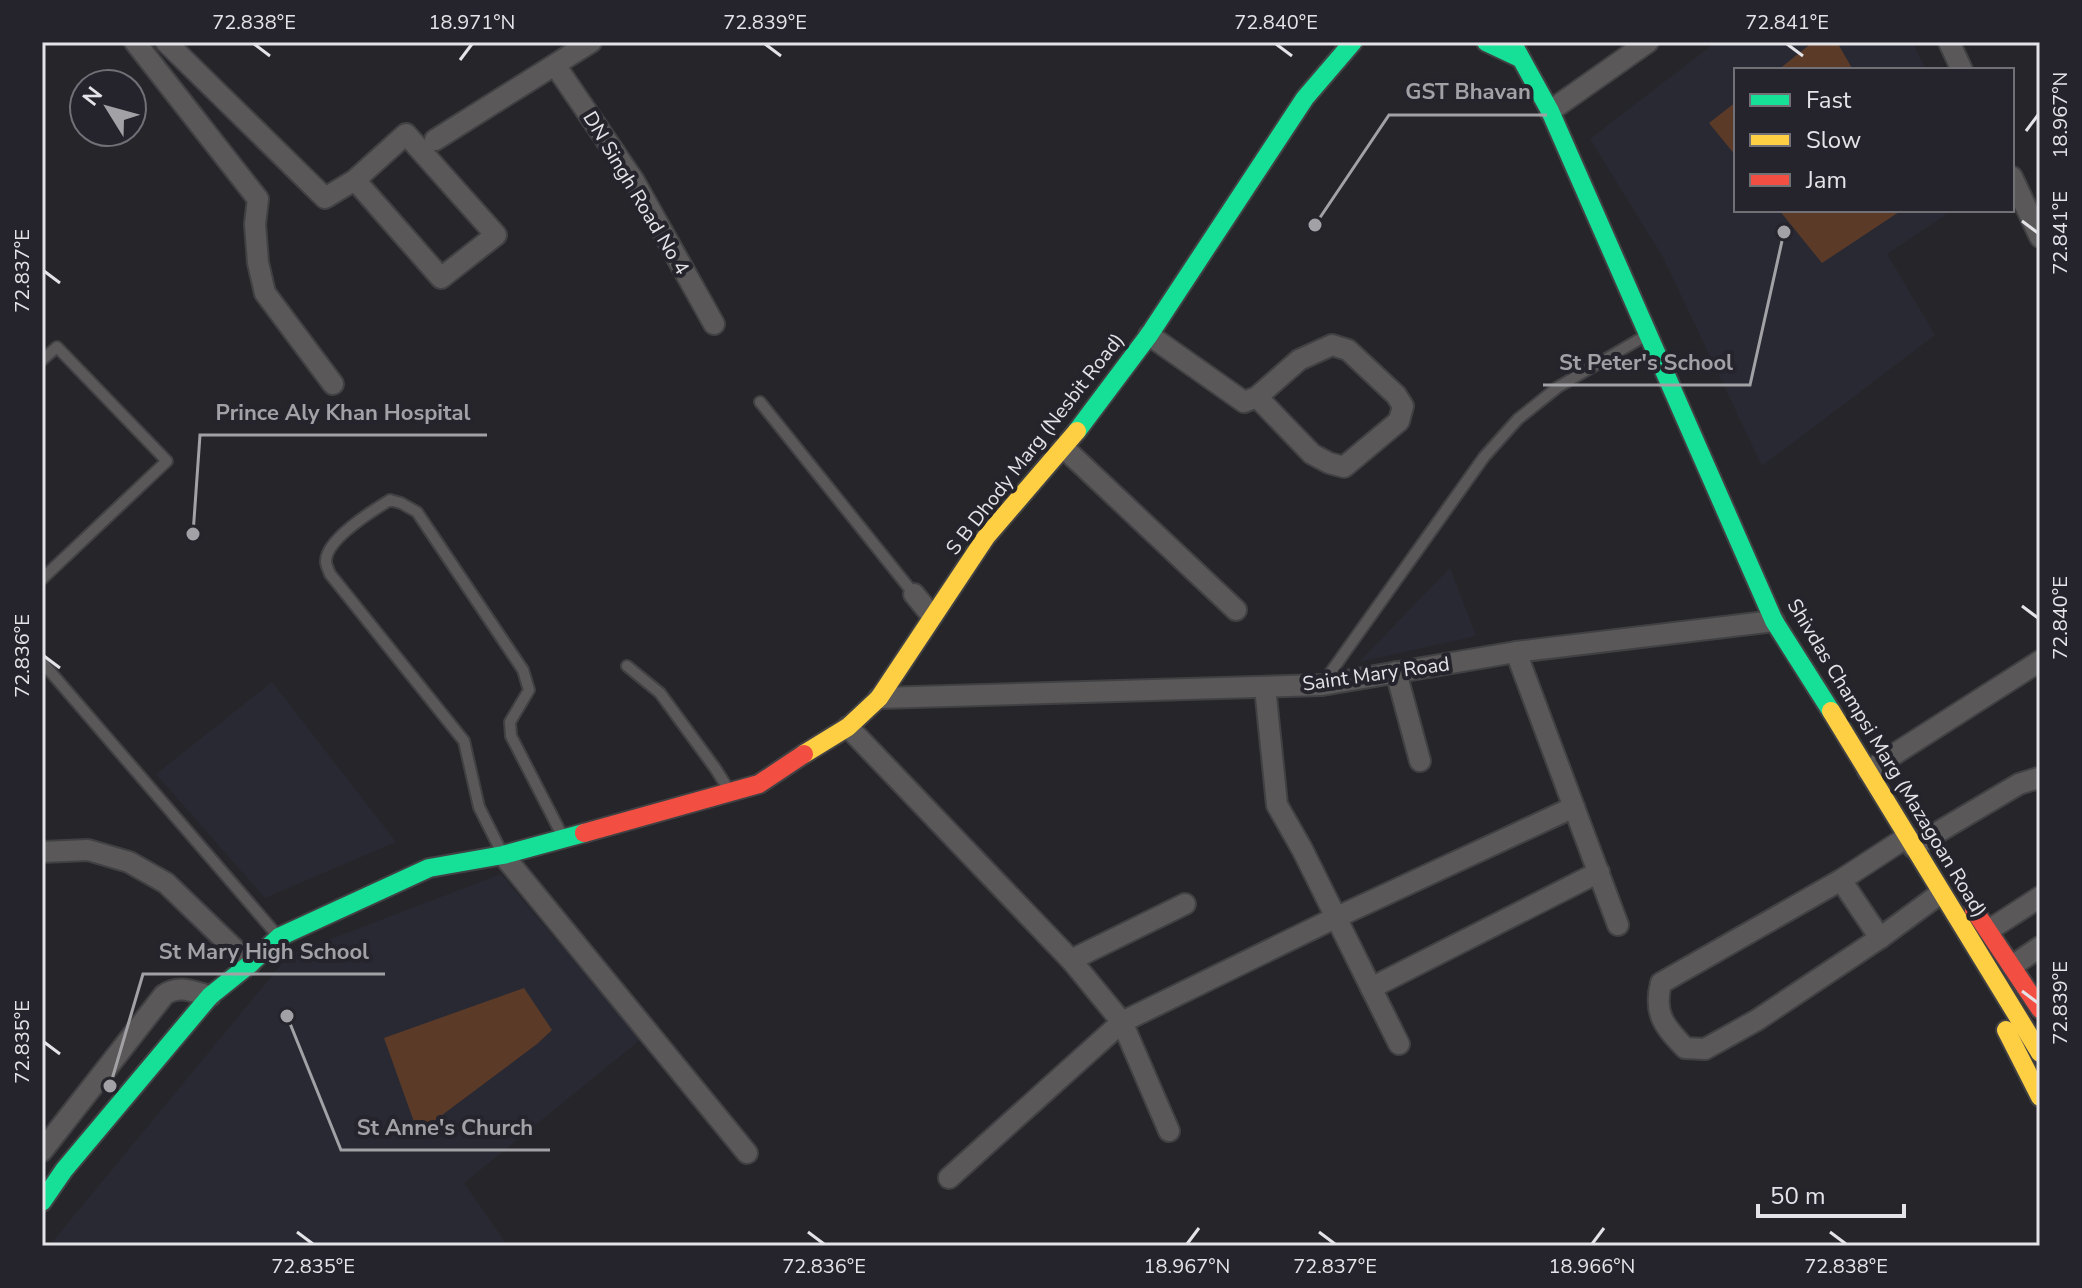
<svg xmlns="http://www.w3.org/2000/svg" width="2082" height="1288" font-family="'Nunito Sans',sans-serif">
<rect width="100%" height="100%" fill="#26262a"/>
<g fill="#292934">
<polygon points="1716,42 1913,42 1926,70 1736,70 1736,210 1953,210 1887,254 1935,335 1762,466 1663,257 1590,139"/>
<polygon points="1450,568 1476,636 1359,662"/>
<polygon points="272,682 396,842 265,898 156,774"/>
<polygon points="501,874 640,1040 464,1183 508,1246 49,1246 289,955"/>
</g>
<g fill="#5b3b27">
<polygon points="1813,42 1837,42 1853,70 1778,70"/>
<polygon points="1736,102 1736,156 1709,123"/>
<polygon points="1779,210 1902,210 1822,263"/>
<polygon points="524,988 552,1030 537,1044 418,1133 384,1038"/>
</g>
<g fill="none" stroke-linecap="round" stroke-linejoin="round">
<g stroke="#414144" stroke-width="14">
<g id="lane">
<polyline points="42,360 57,347 167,461 42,579"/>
<polyline points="760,402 914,594"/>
<polyline points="42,662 277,935"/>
<polyline points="627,666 660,693 715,768 729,790"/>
<polyline points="1323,683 1484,457 1518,419 1558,387 1645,336"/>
<path d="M502,853l-23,-46 -15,-66 -134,-167c-1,-3 -4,-9 -4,-12 -1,-22 46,-51 64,-62l11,3 16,9 106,158 6,20 -19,32 1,14 52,101"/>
</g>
</g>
<g stroke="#414144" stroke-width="24">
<g id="street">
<polyline points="135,42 258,199 255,224 258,263 265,293 333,384"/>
<polyline points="166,42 325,198 355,180 406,134 496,235 441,278 355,180"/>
<polyline points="1949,42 1962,70"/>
<polyline points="555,65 634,181 714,324"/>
<polyline points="1550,111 1648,42"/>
<polyline points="435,140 591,42"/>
<polyline points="2012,177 2040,237"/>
<polyline points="1149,335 1244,402 1257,397 1299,360 1332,345 1348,350 1396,395 1403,406 1399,421 1344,467 1329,463 1312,454 1257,397"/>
<polyline points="1064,448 1236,610"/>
<polyline points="914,594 932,616"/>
<polyline points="1516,652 1618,925"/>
<polyline points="1396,672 1420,761"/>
<polyline points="1265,687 1277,805 1302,849 1399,1044"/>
<polyline points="879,698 1322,685 1516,652 1774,621"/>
<polyline points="848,727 1071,960 1122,1022 1169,1131"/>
<polyline points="1868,771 2040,661"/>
<path d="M1907,837l-66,43 -180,103c-8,31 4,44 24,65l20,1 52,-29 123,-82 61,-45"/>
<polyline points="1913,847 2019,784 2038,778 2040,780"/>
<polyline points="42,852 88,850 129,862 166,883 250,964"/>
<polyline points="503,855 747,1153"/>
<polyline points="1841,880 1880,938"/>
<polyline points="1989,930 2040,897"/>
<polyline points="1071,960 1185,904"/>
<polyline points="2012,966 2040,947"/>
<polyline points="1371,988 1599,872"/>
<path d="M42,1151l122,-156c15,-11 30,-3 46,1"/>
<polyline points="949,1178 1122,1022 1335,918 1574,807"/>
</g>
</g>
<g stroke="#414144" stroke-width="22">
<g id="fast">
<polyline points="1486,42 1520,58"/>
<polyline points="1512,42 1550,111 1774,621 1831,711"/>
<polyline points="1077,431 1149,335 1305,98 1353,42"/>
<polyline points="42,1202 64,1170 210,996 250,964 279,937 429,868 503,855 584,833"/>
</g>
</g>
<g stroke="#414144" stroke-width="22">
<g id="slow">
<polyline points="1831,711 2040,1053"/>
<polyline points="804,754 848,727 879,698 986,537 1077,431"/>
<polyline points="2006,1030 2040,1097"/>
</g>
</g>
<g stroke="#414144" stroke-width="22">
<g id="jam">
<polyline points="584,833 759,784 804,754"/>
<polyline points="1974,910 2040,1009"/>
</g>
</g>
<use href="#lane" stroke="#5a5858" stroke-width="10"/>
<use href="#street" stroke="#5a5858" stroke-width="20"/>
<use href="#fast" stroke="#16e098" stroke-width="18"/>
<use href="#slow" stroke="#ffcf43" stroke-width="18"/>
<use href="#jam" stroke="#f24e42" stroke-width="18"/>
</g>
<path fill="none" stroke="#e3e3e8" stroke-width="3" d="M254,44l16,12M765,44l16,12M1276,44l16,12M1787,44l16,12M460,60l12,-16M2026,131l12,-16M2022,221l16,12M44,271l16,12M2022,606l16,12M44,656l16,12M2022,991l16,12M44,1042l16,12M297,1232l16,12M808,1232l16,12M1319,1232l16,12M1830,1232l16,12M1187,1244l12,-16M1592,1244l12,-16"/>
<g text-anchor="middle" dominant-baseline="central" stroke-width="8" stroke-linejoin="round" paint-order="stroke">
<g font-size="20" fill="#e3e3e8" stroke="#25242c">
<text transform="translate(636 193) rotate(59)">DN Singh Road No 4</text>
<text transform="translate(1035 444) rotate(-52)">S B Dhody Marg (Nesbit Road)</text>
<text transform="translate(1376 674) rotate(-8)">Saint Mary Road</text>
<text transform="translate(1887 758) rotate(59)">Shivdas Champsi Marg (Mazagoan Road)</text>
</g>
</g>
<path fill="none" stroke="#a1a1a6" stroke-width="3" d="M1315 225L1389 115H1547M1784 232L1750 385H1543M193 534L200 435H487M110 1086L143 974H385M287 1016L341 1150H550"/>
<g fill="#a1a1a6" stroke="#25242c" stroke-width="3">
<circle cx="1315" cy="225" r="8"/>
<circle cx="1784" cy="232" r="8"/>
<circle cx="193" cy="534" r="8"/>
<circle cx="110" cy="1086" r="8"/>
<circle cx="287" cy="1016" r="8"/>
</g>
<g font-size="22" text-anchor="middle" font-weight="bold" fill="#a1a1a6" stroke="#25242c" stroke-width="8" stroke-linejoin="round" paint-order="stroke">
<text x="1468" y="99">GST Bhavan</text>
<text x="1646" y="370">St Peter's School</text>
<text x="343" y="420">Prince Aly Khan Hospital</text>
<text x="264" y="959">St Mary High School</text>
<text x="445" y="1135">St Anne's Church</text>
</g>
<rect width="2082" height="1288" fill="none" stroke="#25242c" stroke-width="88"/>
<rect x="1734" y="68" width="280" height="144" fill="#25242c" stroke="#717077" stroke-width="2"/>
<rect x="1750" y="94" width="40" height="12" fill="#16e098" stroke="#717077" stroke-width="2"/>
<text x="1806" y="108" font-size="24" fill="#e3e3e8">Fast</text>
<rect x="1750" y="134" width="40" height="12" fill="#ffcf43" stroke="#717077" stroke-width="2"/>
<text x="1806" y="148" font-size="24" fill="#e3e3e8">Slow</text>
<rect x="1750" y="174" width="40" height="12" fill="#f24e42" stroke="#717077" stroke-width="2"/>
<text x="1806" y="188" font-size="24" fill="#e3e3e8">Jam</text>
<g transform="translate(108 108) rotate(307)"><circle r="38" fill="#25242c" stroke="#717077" stroke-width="2"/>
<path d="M0-6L14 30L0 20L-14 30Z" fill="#a1a1a6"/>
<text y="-12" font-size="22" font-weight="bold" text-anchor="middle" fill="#e3e3e8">N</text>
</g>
<path d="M1758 1204v12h146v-12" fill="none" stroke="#e3e3e8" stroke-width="4"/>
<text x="1770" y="1204" font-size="24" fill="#e3e3e8" stroke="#25242c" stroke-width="6" paint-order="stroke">50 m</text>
<rect x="44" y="44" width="1994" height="1200" fill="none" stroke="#e3e3e8" stroke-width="3"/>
<g font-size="20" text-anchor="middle" fill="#e3e3e8">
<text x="254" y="29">72.838°E</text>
<text x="472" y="29">18.971°N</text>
<text x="765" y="29">72.839°E</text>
<text x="1276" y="29">72.840°E</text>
<text x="1787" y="29">72.841°E</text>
<text transform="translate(2060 115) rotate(-90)" y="7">18.967°N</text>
<text transform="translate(2060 233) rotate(-90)" y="7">72.841°E</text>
<text transform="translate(22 271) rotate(-90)" y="7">72.837°E</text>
<text transform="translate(2060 618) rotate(-90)" y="7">72.840°E</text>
<text transform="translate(22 656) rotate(-90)" y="7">72.836°E</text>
<text transform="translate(2060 1003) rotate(-90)" y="7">72.839°E</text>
<text transform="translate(22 1042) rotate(-90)" y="7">72.835°E</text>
<text x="313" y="1273">72.835°E</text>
<text x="824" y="1273">72.836°E</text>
<text x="1187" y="1273">18.967°N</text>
<text x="1335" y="1273">72.837°E</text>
<text x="1592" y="1273">18.966°N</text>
<text x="1846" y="1273">72.838°E</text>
</g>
</svg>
